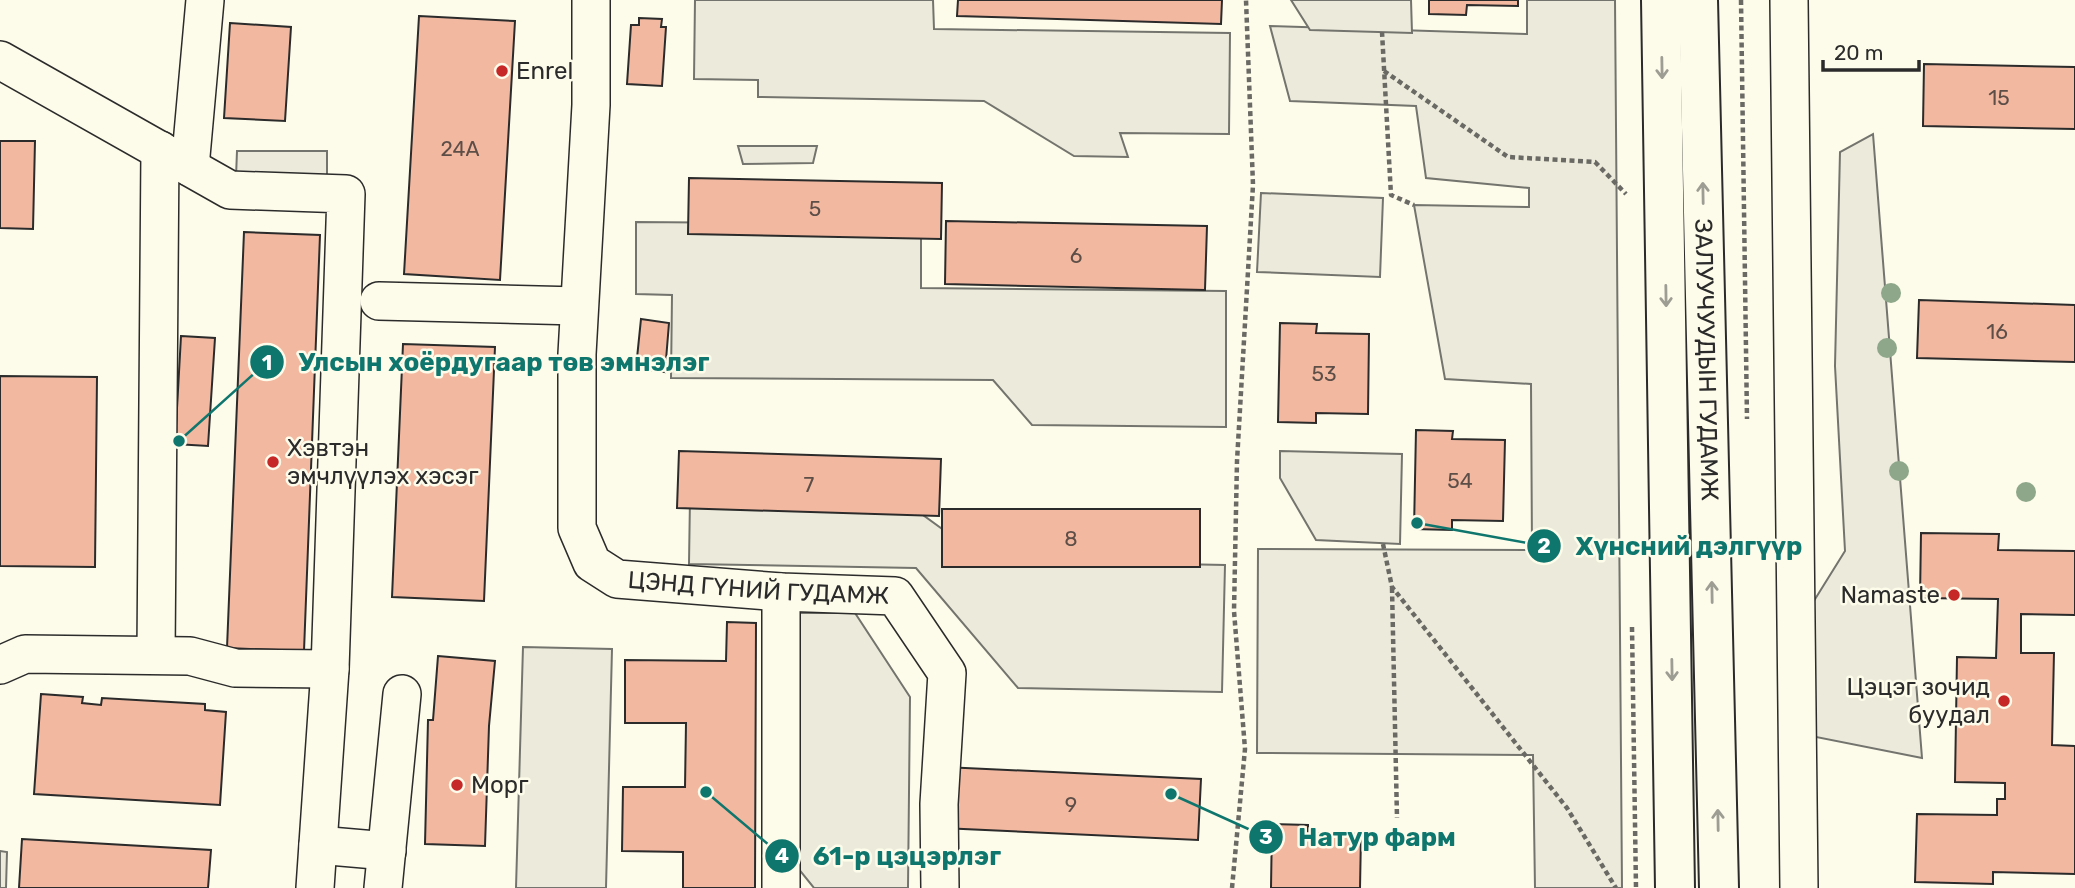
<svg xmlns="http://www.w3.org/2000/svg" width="2075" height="888" font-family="Rubik,sans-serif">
<rect width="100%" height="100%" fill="#fdfbea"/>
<g fill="#ecebdb" stroke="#74746e" stroke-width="2">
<polygon points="695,0 933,0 934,29 1230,33 1229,134 1120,133 1128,157 1074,156 984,101 758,97 758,80 694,79"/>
<polygon points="1527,0 1615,0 1622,888 1535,888 1533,755 1257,753 1258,549 1532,550 1531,384 1445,379 1414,205 1529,207 1529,188 1426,178 1416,106 1290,101 1270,26 1527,34"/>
<polygon points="1873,134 1922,758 1816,737 1812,604 1845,551 1835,366 1840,152"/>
<polygon points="738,146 817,146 813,163 743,164"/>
<polygon points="1261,193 1383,198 1380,277 1257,272"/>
<polygon points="636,222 921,224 921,288 1226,291 1226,427 1032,425 993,380 671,378 672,295 636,294"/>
<polygon points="690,498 905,502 985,560 1225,565 1222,692 1018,688 916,568 689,564"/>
<polygon points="797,613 855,613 910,697 908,888 814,888 793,862"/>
<polygon points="523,647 612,649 606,888 516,888"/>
</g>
<g fill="#eceadb" stroke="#74746e" stroke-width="2">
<polygon points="1291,0 1411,0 1412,33 1310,30"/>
<polygon points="237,151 327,151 327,178 236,177"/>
<polygon points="1280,451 1402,454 1400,544 1316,540 1280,478"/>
<polygon points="0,851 7,852 6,888 0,888"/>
</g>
<g fill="#f2b8a0" stroke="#2b2b2b" stroke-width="2">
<polygon points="958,0 1222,0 1221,24 957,16"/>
<polygon points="1429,0 1518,0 1518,6 1467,5 1466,15 1429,14"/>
<polygon points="419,16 515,21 500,280 404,274"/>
<polygon points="639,18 662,19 661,27 666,27 662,86 627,84 631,25 639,25"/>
<polygon points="230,23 291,27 285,121 224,118"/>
<polygon points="1924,64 2075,67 2075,129 1923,126"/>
<polygon points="0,141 35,141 33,229 0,228"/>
<polygon points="689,178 942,183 941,239 688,234"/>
<polygon points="946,221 1207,226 1205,290 945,284"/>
<polygon points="244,232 320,235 304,651 227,648"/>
<polygon points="1919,300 2075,305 2075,362 1917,358"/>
<polygon points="641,319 669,323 665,372 636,368"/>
<polygon points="1280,323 1317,324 1316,333 1369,334 1368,414 1316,413 1316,423 1278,422"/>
<polygon points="181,336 215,338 208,446 175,444"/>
<polygon points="403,344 495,347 484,601 392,597"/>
<polygon points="0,376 97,377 95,567 0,566"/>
<polygon points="1416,430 1453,431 1452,439 1505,440 1503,521 1452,520 1452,530 1414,529"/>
<polygon points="679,451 941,459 939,516 677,508"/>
<rect x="942" y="509" width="258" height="58"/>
<polygon points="1921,533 1999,534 1998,550 2075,551 2075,615 2021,614 2021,653 2054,653 2052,745 2075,746 2075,874 1993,872 1993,884 1915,882 1917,814 1997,815 1997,799 2005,799 2005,783 1955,782 1957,657 1996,658 1998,599 1920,598"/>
<polygon points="727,622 756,623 755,888 683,888 683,852 622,851 623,787 685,787 686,723 625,723 625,660 726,661"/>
<polygon points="438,656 495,661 489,726 485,846 425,844 428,720 433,720"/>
<polygon points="41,694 83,697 82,703 101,705 102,698 205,704 205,710 226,712 220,805 34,794"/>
<polygon points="944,767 1201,779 1198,840 942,828"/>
<polygon points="1272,824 1308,825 1308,833 1361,834 1360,888 1271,888"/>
<polygon points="22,839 211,850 208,888 19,888"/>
</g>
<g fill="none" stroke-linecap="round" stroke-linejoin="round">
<g stroke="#2b2b2b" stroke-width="40">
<g id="minor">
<path id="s1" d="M591,0v105l-14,249v174l15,35 25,16 164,13 114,4 52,77 -8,131 1,84"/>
<polyline points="1789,0 1799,888"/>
<polyline points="0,60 230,190 346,194 330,669 235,668 190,656 25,654 0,665"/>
<polyline points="190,167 205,0"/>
<polyline points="379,301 579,306"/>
<polyline points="781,592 781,888"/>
<polyline points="156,655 160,150"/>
<polyline points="318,845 387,851"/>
<polyline points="315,888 330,669"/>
<polyline points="383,888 402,694"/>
</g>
</g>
<g stroke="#2b2b2b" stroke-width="42">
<g id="major">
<polyline points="1661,0 1675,888"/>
<path id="s2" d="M1698,0l21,888"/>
</g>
</g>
<g stroke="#6a6964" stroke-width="4.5" stroke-dasharray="5 3.5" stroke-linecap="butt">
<polyline points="1741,0 1747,419"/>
<polyline points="1382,32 1391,195 1414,205"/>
<polyline points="1384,71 1508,157 1595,162 1626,194"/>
<polyline points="1383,544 1392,587 1567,808 1616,888"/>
<polyline points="1392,588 1397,818"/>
<polyline points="1632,627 1636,888"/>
<polyline points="1232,888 1245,749 1234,611 1237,461 1253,185 1246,0"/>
</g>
<use href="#minor" stroke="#fdfbea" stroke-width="37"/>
<use href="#major" stroke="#fdfbea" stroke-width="38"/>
</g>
<g fill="#8ea78a">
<circle cx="1891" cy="293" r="10"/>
<circle cx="1887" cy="348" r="10"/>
<circle cx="1899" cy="471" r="10"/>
<circle cx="2026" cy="492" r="10"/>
</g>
<defs><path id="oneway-shaft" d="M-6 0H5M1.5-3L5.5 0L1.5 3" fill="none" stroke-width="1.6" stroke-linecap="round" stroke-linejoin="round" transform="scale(1.75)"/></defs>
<g stroke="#9e9d94">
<use href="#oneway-shaft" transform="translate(1662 68) rotate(89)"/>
<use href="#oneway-shaft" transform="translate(1703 193) rotate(-91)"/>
<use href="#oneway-shaft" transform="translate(1666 296) rotate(89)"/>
<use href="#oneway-shaft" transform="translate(1712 592) rotate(-91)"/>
<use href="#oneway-shaft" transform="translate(1672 670) rotate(89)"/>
<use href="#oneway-shaft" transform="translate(1718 820) rotate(-91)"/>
</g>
<g fill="#c62828" stroke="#fdfbea" stroke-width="2.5">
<circle cx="502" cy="71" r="7"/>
<circle cx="273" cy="462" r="7"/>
<circle cx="1954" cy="595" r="7"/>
<circle cx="2004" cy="701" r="7"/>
<circle cx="457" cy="785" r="7"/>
</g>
<g text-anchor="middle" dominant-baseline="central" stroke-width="5" stroke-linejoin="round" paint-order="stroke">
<g font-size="21" fill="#5d4e48">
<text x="1999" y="97">15</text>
<text x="460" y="148">24А</text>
<text x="815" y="208">5</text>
<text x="1076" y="255">6</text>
<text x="1997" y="331">16</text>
<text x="1324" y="373">53</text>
<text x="1460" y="480">54</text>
<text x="809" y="484">7</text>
<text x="1071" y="538">8</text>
<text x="1071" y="804">9</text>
</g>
<g font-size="24" fill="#2b2b2b" stroke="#fdfbea" text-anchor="start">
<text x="516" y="71">Enrel</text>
<text x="287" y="448">Хэвтэн<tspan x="287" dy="28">эмчлүүлэх хэсэг</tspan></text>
<text x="1940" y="595" text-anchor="end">Namaste</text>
<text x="1990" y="687" text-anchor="end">Цэцэг зочид<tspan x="1990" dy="28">буудал</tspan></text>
<text x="471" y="785">Морг</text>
</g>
<g font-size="24" fill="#2b2b2b" stroke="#fdfbea">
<text stroke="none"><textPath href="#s2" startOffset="360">ЗАЛУУЧУУДЫН ГУДАМЖ</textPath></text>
<text stroke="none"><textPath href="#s1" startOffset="738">ЦЭНД ГҮНИЙ ГУДАМЖ</textPath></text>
</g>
</g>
<path fill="none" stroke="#0f766e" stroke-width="2.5" d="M179 441L267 362M1417 523L1544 546M1171 794L1266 837M706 792L782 856"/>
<g fill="#0f766e" stroke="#fdfbea" stroke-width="2.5">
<circle cx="179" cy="441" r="7"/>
<circle cx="1417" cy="523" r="7"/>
<circle cx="1171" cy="794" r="7"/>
<circle cx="706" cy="792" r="7"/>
<circle cx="267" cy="362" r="18"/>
<circle cx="1544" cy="546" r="18"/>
<circle cx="1266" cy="837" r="18"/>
<circle cx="782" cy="856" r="18"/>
</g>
<g font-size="21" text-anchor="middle" font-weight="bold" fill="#fff">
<text x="267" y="370">1</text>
<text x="1544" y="553">2</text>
<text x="1266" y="844">3</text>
<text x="782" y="863">4</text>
</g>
<g font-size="26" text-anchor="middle" font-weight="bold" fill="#0f766e" stroke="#fdfbea" stroke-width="5" stroke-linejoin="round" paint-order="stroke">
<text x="504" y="371">Улсын хоёрдугаар төв эмнэлэг</text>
<text x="1689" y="555">Хүнсний дэлгүүр</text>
<text x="1377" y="846">Натур фарм</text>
<text x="907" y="865">61-р цэцэрлэг</text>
</g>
<path d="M1823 60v10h96v-10" fill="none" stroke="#2b2b2b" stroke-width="3.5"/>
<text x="1834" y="60" font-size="21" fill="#2b2b2b" stroke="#fdfbea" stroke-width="5" paint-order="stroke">20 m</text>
</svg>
